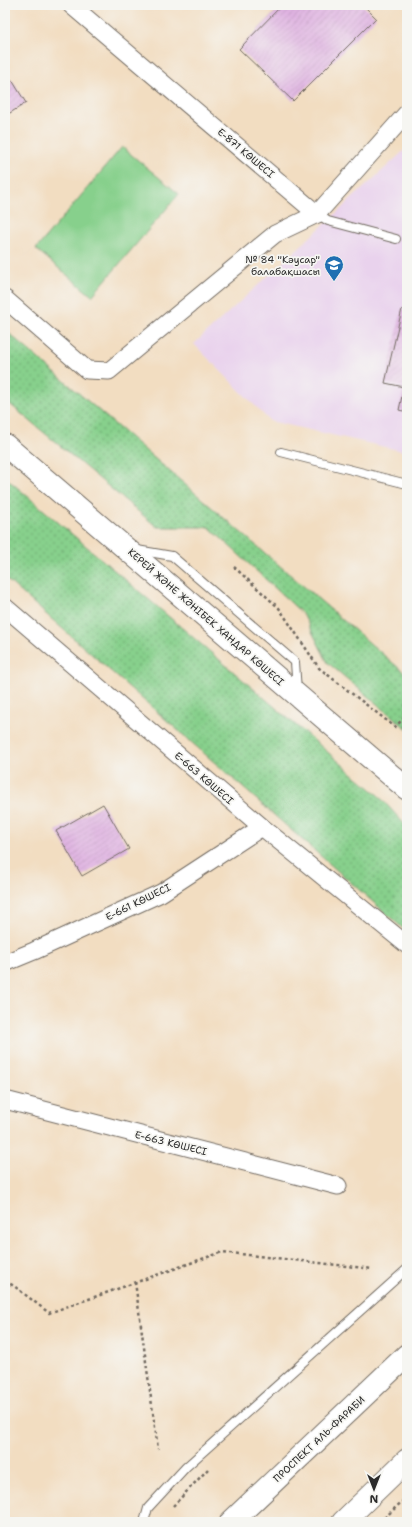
<svg xmlns="http://www.w3.org/2000/svg" width="412" height="1527" font-family="'Shantell Sans',sans-serif">
<defs>
<pattern id="grass-dots" width="8" height="8" patternUnits="userSpaceOnUse"><rect width="8" height="8" fill="#87d08c"/><path d="M2 2h.1M6 6h.1" fill="none" stroke="#6fa973" stroke-width="1.8" stroke-linecap="round"/></pattern>
<pattern id="building-hatch" width="6" height="6" patternUnits="userSpaceOnUse"><rect width="6" height="6" fill="#dfb2e1"/><path d="M-1 1l2-2M0 6l6-6M5 7l2-2" fill="none" stroke="#c099c1"/></pattern>
</defs>
<rect width="100%" height="100%" fill="#f6f6f2"/>
<filter id="ink" filterUnits="userSpaceOnUse"><feTurbulence type="fractalNoise" baseFrequency=".025" numOctaves="2"/><feDisplacementMap in="SourceGraphic" scale="8" xChannelSelector="R" yChannelSelector="G"/><feConvolveMatrix kernelMatrix="1 2 1 2 8 2 1 2 1" color-interpolation-filters="sRGB"/></filter>
<filter id="wash" filterUnits="userSpaceOnUse"><feTurbulence type="fractalNoise" baseFrequency=".012" numOctaves="4" result="noise"/><feDisplacementMap in="SourceGraphic" scale="16" xChannelSelector="R" yChannelSelector="G"/><feGaussianBlur stdDeviation="0.9" result="paint"/><feColorMatrix in="noise" values="0 0 0 0 0 0 0 0 0 0 0 0 0 0 0 0 0 1.4 0 .05"/><feComposite in="paint" operator="in"/></filter>
<g filter="url(#wash)">
<rect width="100%" height="100%" fill="#f2ddc1"/>
<polygon fill="#e9d2ed" points="407,148 407,452 270,421 194,344"/>
<g fill="url(#grass-dots)" stroke="#597e5c">
<polygon points="5,330 407,675 407,729 328,663 303,614 209,527 157,527 5,400"/>
<polygon points="5,477 378,795 407,827 407,932 5,578"/>
</g>
<polygon fill="#87d08c" stroke="#597e5c" points="122,147 179,194 92,296 36,249"/>
<g id="blocks">
<g fill="url(#building-hatch)">
<polygon points="282,5 363,5 376,18 293,101 239,49"/>
<polygon points="12,80 26,103 5,116 5,85"/>
<polygon points="402,309 407,310 407,412 399,410 404,387 385,383"/>
<polygon points="103,804 129,849 82,876 56,831"/>
</g>
</g>
</g>
<g filter="url(#ink)">
<use href="#blocks" fill-opacity="0" stroke="#716960" stroke-width="1"/>
<g fill="none" stroke-linecap="round" stroke-linejoin="round">
<g stroke="#716960" stroke-width="10">
<g id="lane">
<polyline points="317,214 328,221 396,239"/>
<polyline points="281,452 407,484"/>
<polyline points="137,550 172,556 295,662 297,691"/>
<polyline points="144,1522 148,1508 186,1467 407,1269"/>
</g>
</g>
<g stroke="#716960" stroke-width="19">
<g id="street">
<polyline points="71,5 317,214"/>
<polyline points="5,299 87,370 109,371 275,234 317,214 407,113"/>
<polyline points="5,607 262,827 407,945"/>
<polyline points="5,963 34,951 161,893 262,827"/>
<polyline points="5,1100 338,1186"/>
</g>
</g>
<g stroke="#716960" stroke-width="24">
<g id="secondary">
<polyline points="5,445 407,789"/>
<polyline points="231,1522 407,1355"/>
<polyline points="343,1522 407,1460"/>
</g>
</g>
<g stroke="#716960" stroke-width="2.5" stroke-dasharray="3 3" stroke-linecap="butt">
<polyline points="234,567 279,608 319,668 395,727 407,715"/>
<polyline points="5,1281 14,1286 49,1313 222,1252 373,1269"/>
<polyline points="135,1282 158,1449"/>
<polyline points="173,1506 208,1469"/>
<polyline points="380,1522 407,1497"/>
</g>
<use href="#lane" stroke="#fff" stroke-width="8"/>
<use href="#street" stroke="#fff" stroke-width="17"/>
<use href="#secondary" stroke="#fff" stroke-width="22"/>
</g>
</g>
<defs>
<g id="school-pin" transform="scale(1)"><path d="M0 17L-7.5 6A9.5 9.5 0 1 1 7.5 6Z" fill="#1f6fb2" stroke="#f6f6f2"/><path d="M0-5L7-2L0 1L-7-2ZM-4 1L0 2.5L4 1V4Q0 6-4 4Z" fill="#fff"/></g>
</defs>
<g fill-rule="evenodd">
<use href="#school-pin" x="334" y="265"/>
</g>
<g text-anchor="middle" dominant-baseline="central" stroke-width="3.5" stroke-linejoin="round" paint-order="stroke">
<g font-size="10" fill="#2b2b2b" stroke="#f6f6f2">
<text transform="translate(246 153) rotate(40)">Е-871 КӨШЕСІ</text>
<text transform="translate(206 617) rotate(41)">КЕРЕЙ ЖӘНЕ ЖӘНІБЕК ХАНДАР КӨШЕСІ</text>
<text transform="translate(204 778) rotate(41)">Е-663 КӨШЕСІ</text>
<text transform="translate(138 902) rotate(-26)">Е-661 КӨШЕСІ</text>
<text transform="translate(171 1143) rotate(14)">Е-663 КӨШЕСІ</text>
<text transform="translate(319 1439) rotate(-43)">ПРОСПЕКТ АЛЬ-ФАРАБИ</text>
</g>
<g font-size="10" fill="#2b2b2b" stroke="#f6f6f2" text-anchor="end">
<text x="320" y="259">№ 84 "Кәусар"<tspan x="320" dy="12">балабақшасы</tspan></text>
</g>
</g>
<rect width="412" height="1527" fill="none" stroke="#f6f6f2" stroke-width="20"/>
<g transform="translate(374 1489) rotate(180)" stroke="#f6f6f2" stroke-width="3" paint-order="stroke">
<path d="M0-3L7 15L0 10L-7 15Z" fill="#2b2b2b"/>
<text y="-6" font-size="11" font-weight="bold" text-anchor="middle" fill="#2b2b2b">N</text>
</g>
</svg>
